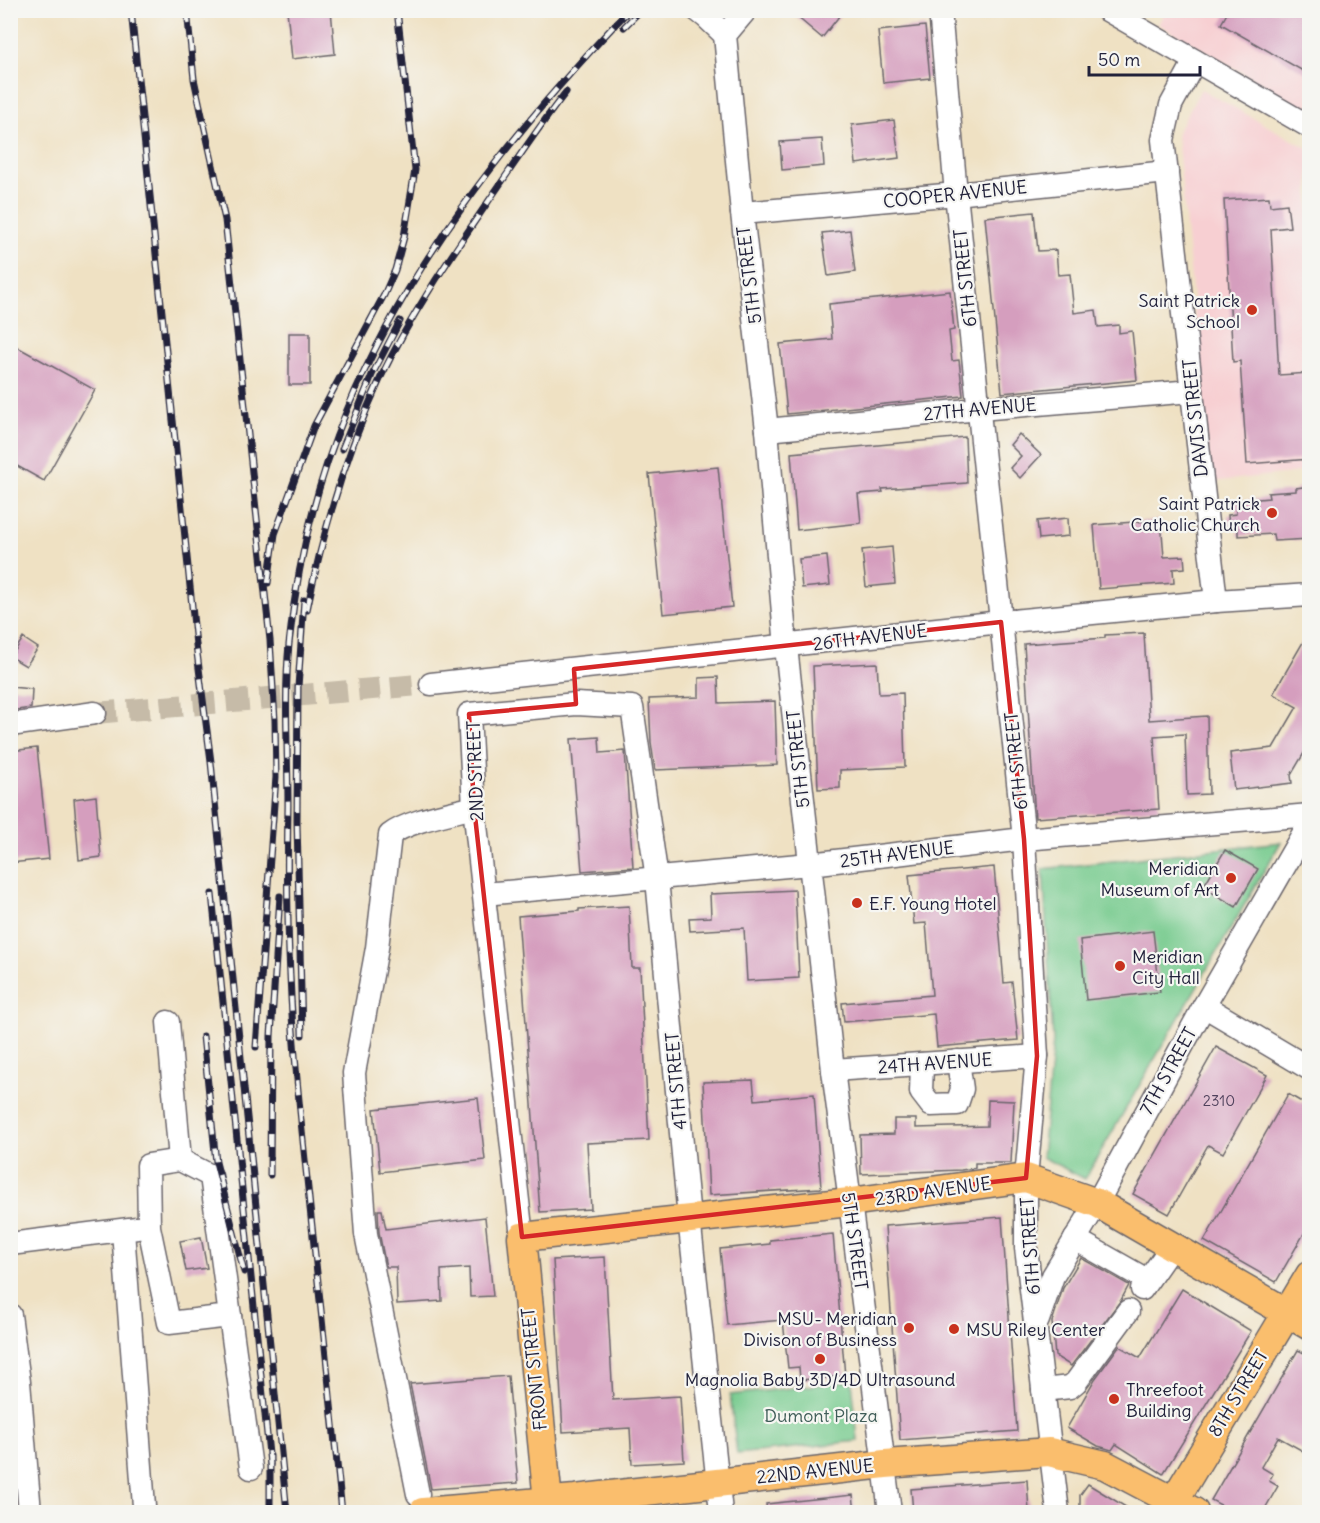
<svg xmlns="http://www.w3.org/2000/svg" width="1320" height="1523" font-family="Delius,sans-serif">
<rect width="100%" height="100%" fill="#f6f6f2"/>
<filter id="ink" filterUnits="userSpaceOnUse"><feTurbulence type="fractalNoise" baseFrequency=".0167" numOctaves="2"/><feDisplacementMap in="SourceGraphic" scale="12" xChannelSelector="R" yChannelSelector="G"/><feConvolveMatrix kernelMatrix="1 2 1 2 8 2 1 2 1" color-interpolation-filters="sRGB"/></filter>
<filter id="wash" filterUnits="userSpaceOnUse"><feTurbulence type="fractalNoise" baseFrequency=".008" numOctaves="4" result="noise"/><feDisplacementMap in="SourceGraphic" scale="24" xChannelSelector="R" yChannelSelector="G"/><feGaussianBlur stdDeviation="1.35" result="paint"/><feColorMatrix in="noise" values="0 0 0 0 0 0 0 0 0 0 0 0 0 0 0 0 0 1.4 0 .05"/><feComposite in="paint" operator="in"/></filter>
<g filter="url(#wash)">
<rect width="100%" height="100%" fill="#efe1c3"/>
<g fill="#f7cfd2">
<polygon points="1166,11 1309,11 1309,111 1158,24"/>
<polygon points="1201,89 1309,149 1309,471 1211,482 1177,133"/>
</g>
<g fill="#76ca8d" stroke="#4c7664" stroke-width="1.5">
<polygon points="1281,842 1085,1179 1042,1157 1053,1041 1043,869"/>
<polygon points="852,1381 858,1441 737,1454 730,1395"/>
</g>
<g id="blocks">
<g fill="#d59ebe">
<polygon points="287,10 331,10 335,54 292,59"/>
<polygon points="789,10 844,10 822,38"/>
<polygon points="1229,10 1310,10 1310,75 1221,24"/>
<polygon points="925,26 930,78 883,83 878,31"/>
<polygon points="894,120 899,158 856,164 852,125"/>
<polygon points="822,139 824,166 782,170 780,142"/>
<polygon points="1269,197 1270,206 1287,204 1290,227 1271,229 1279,375 1310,373 1310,459 1247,464 1240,361 1233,362 1224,200"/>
<polygon points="1034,212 1038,251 1056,250 1058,275 1070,274 1074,313 1096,310 1098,327 1119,325 1119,333 1132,331 1137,380 1002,393 985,217"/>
<polygon points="850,230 855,272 828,276 822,233"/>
<polygon points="950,291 954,330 949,331 952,361 959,360 963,396 787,414 780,344 832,339 829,304"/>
<rect x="289" y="333" width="21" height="52"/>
<polygon points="10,343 95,390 44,481 10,462"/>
<polygon points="1019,434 1041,455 1020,478 1010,468 1021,456 1010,445"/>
<polygon points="965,437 967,483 882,489 883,492 858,494 861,523 797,530 791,453"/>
<polygon points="718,467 732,607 663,614 649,474"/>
<polygon points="1310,486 1310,539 1274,541 1273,534 1238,536 1238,528 1229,529 1228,515 1236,514 1236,501 1269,498 1268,493 1296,491 1296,488"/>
<polygon points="1068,518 1069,536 1039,539 1037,521"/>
<polygon points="1161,520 1164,557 1184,556 1185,568 1173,569 1174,583 1099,589 1094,525"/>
<polygon points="892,547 895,584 866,587 862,550"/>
<polygon points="827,556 830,585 802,588 799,559"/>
<polygon points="1310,630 1310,743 1291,775 1292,783 1234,790 1230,753 1273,748 1297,707 1273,694"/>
<polygon points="1144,633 1149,720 1207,716 1209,794 1187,795 1185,734 1154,736 1159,809 1035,818 1024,644 1105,638 1105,635"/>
<polygon points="23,638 38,648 26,666 11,657"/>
<polygon points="877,663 879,694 903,693 905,767 840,770 840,788 818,789 813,666"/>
<polygon points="718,677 719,703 775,701 777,765 655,770 651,742 649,699 699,697 699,678"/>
<polygon points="10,687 32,689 31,708 10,711"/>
<polygon points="599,737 600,753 625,751 633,867 582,871 571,739"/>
<polygon points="37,748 49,859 10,863 10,751"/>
<polygon points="96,796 101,857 79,860 74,799"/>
<polygon points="1225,850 1258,869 1236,907 1203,887"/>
<polygon points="994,867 1004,983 1012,982 1018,1040 937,1047 934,1014 844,1022 842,1003 932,995 926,923 914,924 909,875"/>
<polygon points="795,890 799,978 747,981 744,928 690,931 689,918 711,917 710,894"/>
<polygon points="629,906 632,968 640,968 649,1140 587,1143 591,1209 540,1212 518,916 579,911 579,909"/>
<polygon points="1153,931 1160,992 1086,1000 1080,940"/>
<polygon points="1216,1047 1267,1075 1223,1153 1208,1145 1169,1214 1133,1194"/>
<polygon points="753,1080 755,1100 814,1094 821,1188 709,1195 703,1082"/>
<polygon points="1288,1094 1310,1107 1310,1223 1276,1282 1204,1241"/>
<polygon points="478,1098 485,1160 380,1172 374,1109"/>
<polygon points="988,1100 1014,1101 1011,1163 975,1163 975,1168 961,1170 861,1174 860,1135 894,1134 894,1119 916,1119 916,1128 987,1126"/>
<polygon points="378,1210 382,1210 386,1229 485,1217 493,1296 470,1297 469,1268 441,1270 442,1301 397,1304 396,1267 386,1267 379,1232"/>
<polygon points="1002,1217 1017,1431 900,1440 885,1226"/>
<polygon points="833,1234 845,1376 800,1380 799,1367 788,1368 783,1320 727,1325 720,1249 770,1244 770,1240"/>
<polygon points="201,1237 207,1268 186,1271 180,1241"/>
<polygon points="605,1257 613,1400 680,1396 684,1461 632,1464 630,1428 563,1432 553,1260"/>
<polygon points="1081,1258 1129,1285 1121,1300 1071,1366 1055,1356 1052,1322 1063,1288"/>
<polygon points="1182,1289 1251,1331 1163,1474 1116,1444 1112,1450 1098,1446 1067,1428 1095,1379 1119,1346 1140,1358"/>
<polygon points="1298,1350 1310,1356 1310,1455 1278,1437 1261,1467 1273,1474 1269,1481 1278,1486 1263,1512 1234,1512 1211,1500"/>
<polygon points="508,1376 518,1483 431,1489 410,1384"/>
<polygon points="1027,1480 1029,1512 913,1512 911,1489"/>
<polygon points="1088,1484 1134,1512 1080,1512 1080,1495"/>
<polygon points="853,1495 855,1512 767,1512 766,1504"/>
</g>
</g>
</g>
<g filter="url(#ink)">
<use href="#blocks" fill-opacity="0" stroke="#6a656b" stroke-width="1.5"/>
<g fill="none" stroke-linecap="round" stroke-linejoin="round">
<polyline stroke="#c6bba8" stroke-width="22" stroke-dasharray="22 11" stroke-linecap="butt" points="95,713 431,684"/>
<g stroke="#6a656b" stroke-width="25">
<g id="minor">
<polyline points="697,10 706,17 725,35"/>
<polyline points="746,10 725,35 742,213 767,430 786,647 833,1070 890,1512"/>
<polyline points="940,10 956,194 1024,839 1037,1056 1026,1178 1026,1248 1058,1512"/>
<polyline points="1107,10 1310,127"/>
<polyline points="1195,61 1171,105 1163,140 1216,601"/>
<polyline points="742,213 956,194 1167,172"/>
<polyline points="767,430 979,409 1192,391"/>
<polyline points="431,684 1001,622 1216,601 1310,595"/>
<polyline points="10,725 95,713"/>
<polyline points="484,894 810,864 1024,839 1310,815"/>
<polyline points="1204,1006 1310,1069"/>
<polyline points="168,1022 180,1160"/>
<polyline points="922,1064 921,1092 931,1105 957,1104 962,1089 958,1061"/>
<polyline points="833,1070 1037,1056"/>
<polygon points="180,1160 211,1176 230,1316 169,1323 149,1227 148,1165"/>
<polyline points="123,1231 144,1506"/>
<polyline points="522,1237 474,807 469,714 576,704 632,707 657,879 689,1218 721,1512"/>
<polyline points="1075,1239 1147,1280"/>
<polyline points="10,1244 137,1228"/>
<polyline points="1142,1289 1172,1246"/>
<polyline points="10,1315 19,1382 30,1512"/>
<polyline points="230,1316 251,1468"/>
<polyline points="1038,1320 1053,1276 1097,1203 1204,1006 1310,822"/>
<polyline points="1043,1390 1070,1387 1076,1382 1128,1311"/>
<path d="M418,1494l-52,-260 -12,-161 23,-125 13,-113c17,-14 62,-22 84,-28"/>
</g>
</g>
<g stroke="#6a656b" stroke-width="31">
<g id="major">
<polyline points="1174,1501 1310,1275"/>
<polyline points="423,1512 575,1499 885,1464 1049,1452 1105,1465 1194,1512"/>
<polyline points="549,1512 522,1237 850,1202 1026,1178 1097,1203 1310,1326"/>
</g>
</g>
<use href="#minor" stroke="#fff" stroke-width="22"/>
<use href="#major" stroke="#fabe6d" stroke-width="28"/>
<g stroke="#22223b" stroke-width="7">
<g id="rail">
<polyline points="131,10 196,645 211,762 287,1512"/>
<polyline points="187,10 194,79 225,220 270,640 275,720 276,777 256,1047"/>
<polyline points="624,27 641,10"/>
<polyline points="342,449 372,375 400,321"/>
<polyline points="268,583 275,534 314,426 384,295 395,270 404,237 415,170 397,10"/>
<path d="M307,610c16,-79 40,-160 74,-233 30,-63 70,-121 109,-178 25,-36 49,-73 76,-107"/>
<polyline points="212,894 270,1464"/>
<polyline points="302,1035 297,821 298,687 304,600"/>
<polyline points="203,1036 216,1162 244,1272"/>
<polyline points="270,1175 271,1036 280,896"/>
<polyline points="270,1456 270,1512"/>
<path d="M342,1512c-10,-101 -21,-203 -32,-304 -8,-78 -17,-155 -20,-233 -3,-57 -3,-113 -2,-169 0,-54 -4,-108 1,-162 8,-79 27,-160 58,-234 63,-151 169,-282 282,-400"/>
</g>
</g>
<use href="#rail" stroke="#f6f6f2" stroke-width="4.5" stroke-dasharray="14" stroke-linecap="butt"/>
</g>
</g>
<path fill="none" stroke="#d62828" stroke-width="4.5" stroke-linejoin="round" d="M1001,622l23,217 13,217 -11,122 -504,59 -48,-430 -5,-93 107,-10 -2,-35z"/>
<g fill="#c8321e" stroke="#f6f6f2" stroke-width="2">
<circle cx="1252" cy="310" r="6"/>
<circle cx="1272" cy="513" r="6"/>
<circle cx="1231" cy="878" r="6"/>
<circle cx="857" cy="903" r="6"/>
<circle cx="1120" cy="966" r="6"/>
<circle cx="909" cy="1328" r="6"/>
<circle cx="954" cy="1329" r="6"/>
<circle cx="820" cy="1359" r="6"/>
<circle cx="1114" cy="1399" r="6"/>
</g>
<g text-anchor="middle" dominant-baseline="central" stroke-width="4.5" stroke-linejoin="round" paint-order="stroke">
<g font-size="15" fill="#4f415c">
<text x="1219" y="1100">2310</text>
</g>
<g font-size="18" fill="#22223b" stroke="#f6f6f2">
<text transform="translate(955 194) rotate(-6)">COOPER AVENUE</text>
<text transform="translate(749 275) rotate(-97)">5TH STREET</text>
<text transform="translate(965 278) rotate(-96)">6TH STREET</text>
<text transform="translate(980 409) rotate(-5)">27TH AVENUE</text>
<text transform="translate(1195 418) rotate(-96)">DAVIS STREET</text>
<text transform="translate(870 637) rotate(-7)">26TH AVENUE</text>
<text transform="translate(798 759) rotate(-96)">5TH STREET</text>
<text transform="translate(1016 761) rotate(-96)">6TH STREET</text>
<text transform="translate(475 771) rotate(-92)">2ND STREET</text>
<text transform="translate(897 854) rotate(-7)">25TH AVENUE</text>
<text transform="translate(935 1063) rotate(-4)">24TH AVENUE</text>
<text transform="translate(1168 1071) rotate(-61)">7TH STREET</text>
<text transform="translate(676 1081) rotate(-95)">4TH STREET</text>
<text transform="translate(933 1191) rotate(-8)">23RD AVENUE</text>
<text transform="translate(855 1241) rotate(82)">5TH STREET</text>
<text transform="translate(1030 1246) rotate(-94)">6TH STREET</text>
<text transform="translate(534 1369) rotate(-96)">FRONT STREET</text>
<text transform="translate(1238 1393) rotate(-59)">8TH STREET</text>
<text transform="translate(815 1471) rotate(-6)">22ND AVENUE</text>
</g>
<g font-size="18" fill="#22223b" stroke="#f6f6f2" text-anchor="end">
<text x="1240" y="300">Saint Patrick<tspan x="1240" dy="21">School</tspan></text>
<text x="1260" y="503">Saint Patrick<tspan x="1260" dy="21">Catholic Church</tspan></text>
<text x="1219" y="868">Meridian<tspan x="1219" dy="21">Museum of Art</tspan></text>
<text x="869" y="903" text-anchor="start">E.F. Young Hotel</text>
<text x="1132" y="956" text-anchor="start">Meridian<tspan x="1132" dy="21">City Hall</tspan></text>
<text x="897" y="1318">MSU- Meridian<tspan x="897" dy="21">Divison of Business</tspan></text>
<text x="966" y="1329" text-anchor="start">MSU Riley Center</text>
<text x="820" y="1379" text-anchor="middle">Magnolia Baby 3D/4D Ultrasound</text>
<text x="1126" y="1389" text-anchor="start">Threefoot<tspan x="1126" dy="21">Building</tspan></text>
</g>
<g font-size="18" fill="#3f5d58" stroke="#f6f6f2">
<text x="821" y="1415">Dumont Plaza</text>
</g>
</g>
<rect width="1320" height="1523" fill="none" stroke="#f6f6f2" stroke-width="36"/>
<path d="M1089 66v9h111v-9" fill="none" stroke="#22223b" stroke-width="3"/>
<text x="1098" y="66" font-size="18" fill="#22223b" stroke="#f6f6f2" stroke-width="4.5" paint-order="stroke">50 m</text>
</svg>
